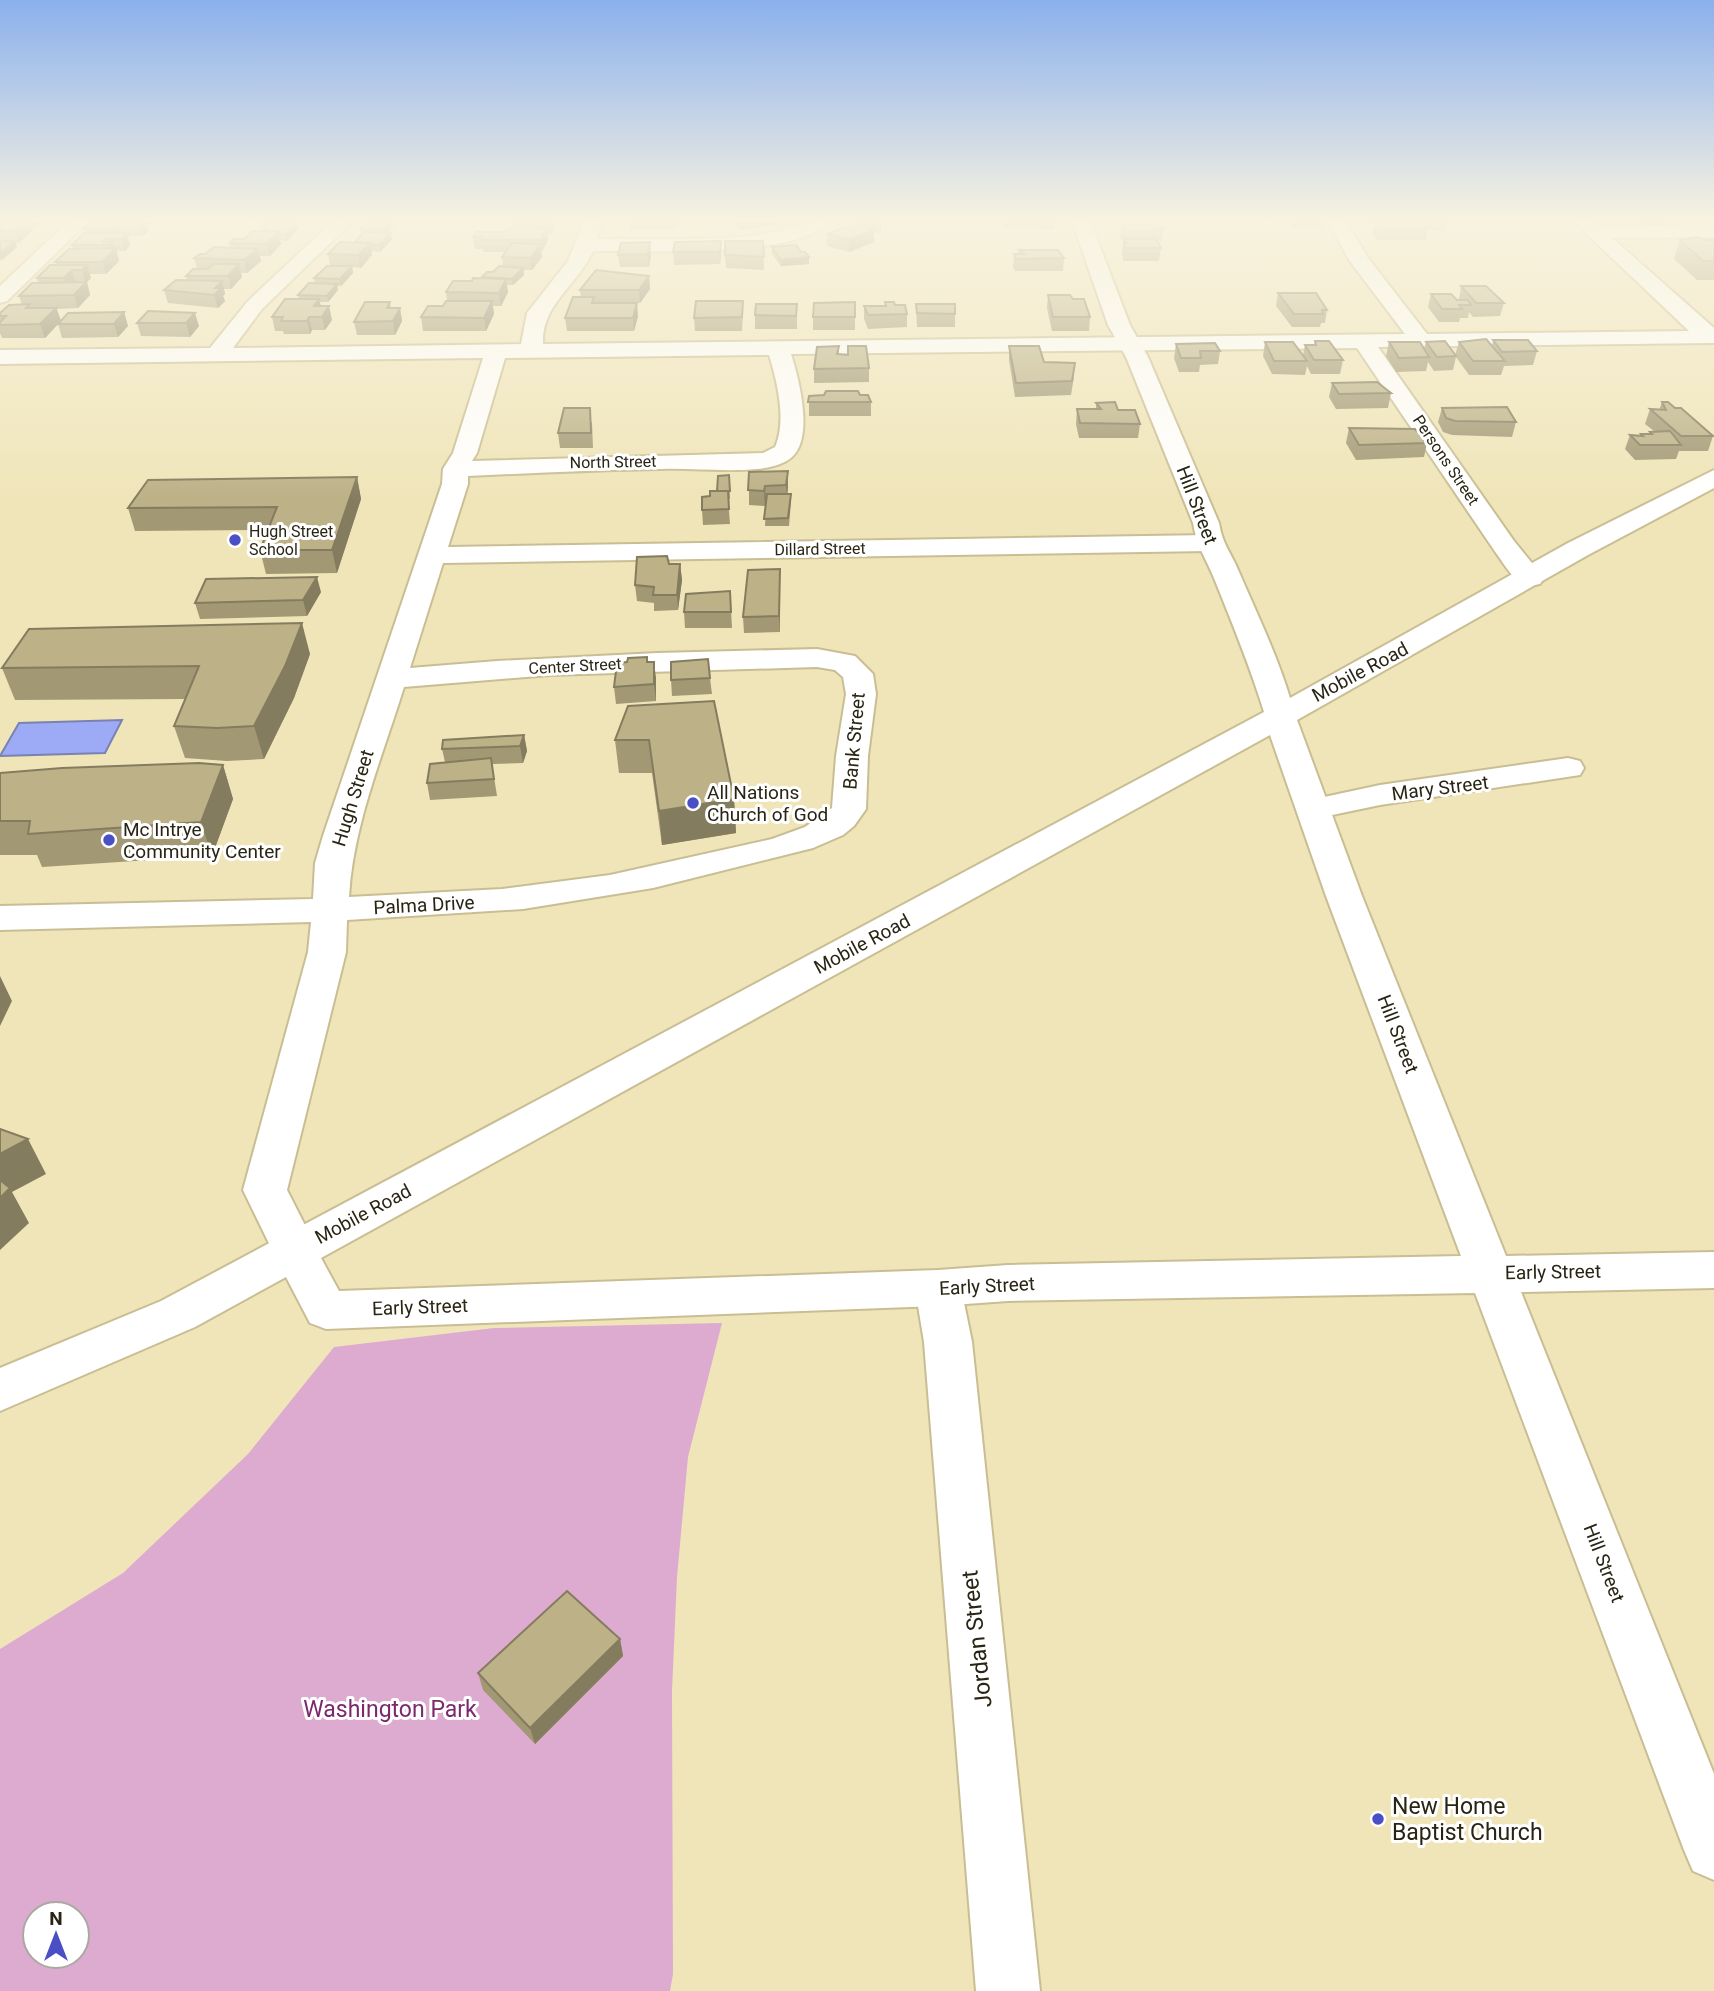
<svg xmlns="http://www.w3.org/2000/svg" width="1714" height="1991" font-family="Roboto,sans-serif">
<rect width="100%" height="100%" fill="#f0e5b9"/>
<path fill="#ddabd0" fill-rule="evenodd" d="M722,1323l-34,134 -11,120 -5,114 1,283 -3,17h-670v-342l123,-76 125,-119 86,-107 160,-19zM35,1914h42v42h-42z"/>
<polygon fill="#9daaf5" stroke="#7a82b2" stroke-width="2" points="122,720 105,753 0,756 19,723"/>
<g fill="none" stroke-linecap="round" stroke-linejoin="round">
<g stroke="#c9be93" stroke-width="4">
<g id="minor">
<polygon points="69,221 89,221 7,301 0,303 0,286"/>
<path d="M333,221h20l-91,88 -29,39 288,-4 6,-31 41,-52 16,-40h18l-5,18c51,-1 103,2 153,-3 28,-3 53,-15 80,-15 -29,38 -189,29 -237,30 -15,34 -52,53 -50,93l862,-10 -56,-74 -21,-39h18l22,37 59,76 262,-3 -116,-110h20l7,6 114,-2v12l-102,1 102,90v15l-336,4 136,194 30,37 -4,6c-23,6 -32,-15 -44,-31l-139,-205 -566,6c8,25 23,83 1,103 -9,8 -24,11 -35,12 -31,3 -65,-1 -96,0 -65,1 -129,4 -193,7v8l-20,63 761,-12 9,2 4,6 -4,6 -9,2 -766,12 -33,105 87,-7 160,-8 160,-4 38,7 18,18 3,20 -8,62 -2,53 -12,17 -11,9 -30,13 -160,40 -130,21 -176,11 -1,32 -59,238 31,61 -7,13 -16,5 -16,-5 -36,-74 65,-238 3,-30 -311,8v-24l313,-7 2,-36 8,-27 119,-352 1,-15 10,-16 30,-95 -483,6v-14l210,-2 38,-47zM769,355c8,26 18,65 6,92l-12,6 -291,8 5,-8 28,-95zM817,667l18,3 8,7 3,17 -10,62 -4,52 -27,19 -33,12 -162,36 -108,14 -153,8c4,-72 34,-142 55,-210l146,-12z"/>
<polygon points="1568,758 1580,761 1584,768 1580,775 1380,805 1313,819 1301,816 1296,809 1301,802 1380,785"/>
<polygon points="938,1270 954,1275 961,1288 972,1342 1040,1991 976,1991 924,1342 915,1288 922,1275"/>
</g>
</g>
<g stroke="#c9be93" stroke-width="4">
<path id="tertiary" d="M1072,221h18l40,104 18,32 71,166c4,23 12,29 20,49 18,42 38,83 51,126l278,-155 146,-73v18l-126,67 -291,165 65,176 144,360 208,-4v36l-193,4 193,482v106l-21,-9 -9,-21 -209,-557 -467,8 -70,5 -612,23 -16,-6 -24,-46 -91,50 -195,84v-43l161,-67 1103,-589c-14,-46 -32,-89 -50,-134 -8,-19 -18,-34 -21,-55l-67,-166 -18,-32zM1270,735l56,161 135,360 -453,9 -70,5 -599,21 -18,-33z"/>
</g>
<use href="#minor" fill="#fff" fill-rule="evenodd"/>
<use href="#tertiary" fill="#fff" fill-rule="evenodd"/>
</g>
<g fill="#a29874">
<polygon points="0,221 43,221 36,228 33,228 33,230 19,243 16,243 17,247 2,260 0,260"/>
<polygon points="93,221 156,221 153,224 147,226 148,231 143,236 128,236 130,245 125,251 116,251 119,261 106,274 89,274 91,278 87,282 90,295 78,308 57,309 61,321 45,338 2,338 0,333 0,313 22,305 19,296 38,282 37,278 56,265 55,262 73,249 72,245 86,233 84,229"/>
<polygon points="263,221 297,221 296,223 298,229 287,241 280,240 281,244 270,256 260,256 261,261 247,273 241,273 242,277 231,289 224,289 225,294 223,296 225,301 218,308 168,303 164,290 187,280 186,276 197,269 194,258 205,254 231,248 230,243 245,239 262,231 267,226 264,226"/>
<polygon points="368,221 395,221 396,224 387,233 392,239 380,252 372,251 372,255 361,268 352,267 353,273 341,286 337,286 338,290 328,302 320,302 321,306 332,320 325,330 312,330 310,334 284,334 283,331 275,331 272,317 299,299 298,295 315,283 314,278 330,266 328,254 355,242 361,235 360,229"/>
<polygon points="511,221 555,221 555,224 551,235 548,235 548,240 541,252 542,257 532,270 524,270 524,275 513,285 507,285 508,292 501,306 493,306 494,314 486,331 423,331 421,317 443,306 447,301 446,292 472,281 482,279 482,277 503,267 502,257 505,252 483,252 483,249 475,249 473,237 505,232 512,227"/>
<polygon points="629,221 678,221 677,229 630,230"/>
<polygon points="730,221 778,221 778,225 740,230 730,223"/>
<polygon points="857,221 883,221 880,233 874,233 874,242 849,252 827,246 827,234 857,226"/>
<polygon points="1002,221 1054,221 1054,229 1004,228"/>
<polygon points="1292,221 1323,221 1322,228 1294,228 1291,224"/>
<polygon points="1365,221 1447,221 1445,231 1428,230 1426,240 1377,240 1372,232 1374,223 1366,223"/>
<polygon points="1638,221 1669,221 1668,226 1643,226"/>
<polygon points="1121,225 1163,229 1162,241 1157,241 1161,248 1159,261 1123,261 1122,252 1123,242 1120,237"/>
<polygon points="1680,240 1714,240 1714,280 1697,280 1674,259"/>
<polygon points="721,241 721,254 720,264 674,265 673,252"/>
<polygon points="763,241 764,270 726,268 725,255"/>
<polygon points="772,247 809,264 781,266 772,254"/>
<polygon points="1019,250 1064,258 1063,271 1015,271 1013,267 1014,254 1018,254"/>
<polygon points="618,255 651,255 649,267 620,267"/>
<polygon points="649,276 650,289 640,303 595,303 638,316 634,331 567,331 565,318 581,297 580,290"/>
<polygon points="1461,286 1504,303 1500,316 1473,317 1469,312 1468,318 1460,318 1459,322 1439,322 1428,307 1431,294 1459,300"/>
<polygon points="1278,293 1327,310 1325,323 1321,323 1320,327 1292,327 1276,306"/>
<polygon points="1048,295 1073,299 1090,317 1089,331 1052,331 1047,308"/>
<polygon points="743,301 743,314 742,331 695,331 694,318"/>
<polygon points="390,302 391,308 400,308 402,321 395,335 357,335 354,322"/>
<polygon points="855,302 855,330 813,330 813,317"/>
<polygon points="885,302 895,305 907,314 907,327 868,329 864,319 864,306 885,306"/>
<polygon points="797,304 797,329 755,329 755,315"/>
<polygon points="916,304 955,304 955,327 917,327"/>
<polygon points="148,311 199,326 190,337 141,336 137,323"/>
<polygon points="124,312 128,326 118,337 62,338 58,324"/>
<polygon points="1493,340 1537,351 1533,365 1504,366 1501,375 1469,375 1456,357 1453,370 1434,371 1428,362 1426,371 1396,372 1386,356 1389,342 1424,349 1426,342 1455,355 1459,342 1492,346"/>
<polygon points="1315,341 1343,360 1340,374 1311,374 1307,366 1305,375 1272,374 1263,356 1265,342 1303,355 1305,345 1314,345"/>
<polygon points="1176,344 1220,351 1218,364 1200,365 1199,372 1179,372 1174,358"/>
<polygon points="839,346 839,354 869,368 869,382 814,383 814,369"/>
<polygon points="1009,346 1074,377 1071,395 1015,397 1009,360"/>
<polygon points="1332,383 1391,393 1388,408 1336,409 1329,397"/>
<polygon points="860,395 871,402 871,416 809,416 809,396"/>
<polygon points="1662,402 1675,408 1713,436 1708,451 1679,451 1676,459 1635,460 1625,449 1630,435 1641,435 1641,434 1649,434 1650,432 1654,431 1645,424 1650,409 1659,410"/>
<polygon points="1096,403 1118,410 1140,424 1138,438 1079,438 1076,424 1077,409 1096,409"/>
<polygon points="1442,408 1516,422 1512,437 1452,435 1443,432 1438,422"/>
<polygon points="592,422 593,448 560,448 558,433"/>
<polygon points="1349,428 1427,443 1424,457 1356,460 1346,443"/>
<polygon points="749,472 788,486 787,494 791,494 791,502 789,526 765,526 766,501 765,506 749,505"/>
<polygon points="729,475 730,499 728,498 730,524 703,525 702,510 710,496 717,491"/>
<polygon points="357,477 361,499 337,573 266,574 260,550 268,530 135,531 128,508"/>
<polygon points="669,564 680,564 682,580 678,610 654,611 654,603 637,601 635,585"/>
<polygon points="780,569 780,632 744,633 743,617"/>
<polygon points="730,591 732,628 685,628 684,612"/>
<polygon points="321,592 307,616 200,619 195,603"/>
<polygon points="310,654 294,698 264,759 227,761 185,758 174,726 185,699 15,700 2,668"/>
<polygon points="647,657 648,662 656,678 656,701 616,704 614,687 627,662"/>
<polygon points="710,678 712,694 672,696 671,680"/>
<polygon points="628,706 734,799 736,833 662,845 652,773 619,773 615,740"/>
<polygon points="524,735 527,751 523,763 492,764 497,796 430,800 427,783 445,762 442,749"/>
<polygon points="223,765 233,799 212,856 42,867 37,855 0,855 0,773"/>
<polygon points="620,1639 623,1656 535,1744 483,1690 478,1673"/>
</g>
<g fill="#847c5e">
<polygon points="26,221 31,221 33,230 19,243 15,231"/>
<polygon points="34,221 43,221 36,228"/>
<polygon points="142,221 156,221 153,224 147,226 148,231 143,236 140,224"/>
<polygon points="391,221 395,221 396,224 384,236 383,230"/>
<polygon points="550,221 555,221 555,224 551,235"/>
<polygon points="739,221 778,221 778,225 740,230"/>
<polygon points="880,221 883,221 880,233"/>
<polygon points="297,223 298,229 287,241 285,234"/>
<polygon points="117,224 120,236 114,239 111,229"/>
<polygon points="547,228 548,240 542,252 541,240"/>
<polygon points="874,229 874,242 849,252 849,240"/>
<polygon points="278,232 281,244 270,256 267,244"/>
<polygon points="127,233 130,245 125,251 121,239"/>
<polygon points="391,233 392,239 380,252 379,245"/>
<polygon points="15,241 17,247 2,260 0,253"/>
<polygon points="112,241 114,250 116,248 119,261 106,274 102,262 110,254 108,245"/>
<polygon points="721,241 721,254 720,264 720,252"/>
<polygon points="650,242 651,255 649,267 648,254"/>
<polygon points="370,243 372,255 361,268 358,255"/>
<polygon points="540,244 542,257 532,270 531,258"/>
<polygon points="258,249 261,261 247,273 244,260"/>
<polygon points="809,257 809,264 781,266 781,260"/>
<polygon points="239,264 242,277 231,289 228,276"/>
<polygon points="87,265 91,278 87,282 90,295 78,308 74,295 85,283 82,270"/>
<polygon points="352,266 353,273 341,286 340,279"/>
<polygon points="523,268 524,275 513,285 512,279"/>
<polygon points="72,270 76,283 68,291 64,278"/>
<polygon points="649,276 650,289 640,303 639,290"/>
<polygon points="506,279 508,292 501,306 499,293"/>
<polygon points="222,281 225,294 223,296 225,301 218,308 214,295 215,288"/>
<polygon points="337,284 338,290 328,302 327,296"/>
<polygon points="319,299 322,312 314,306"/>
<polygon points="492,301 494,314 486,331 484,318"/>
<polygon points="637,303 638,316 634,331 633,318"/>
<polygon points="329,306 332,320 325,330 322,317"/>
<polygon points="56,308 61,321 45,338 40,324"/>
<polygon points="400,308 402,321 395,335 393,321"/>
<polygon points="124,312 128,326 118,337 114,324"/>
<polygon points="195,313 199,326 190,337 186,323"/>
<polygon points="309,317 312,330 310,334 307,321"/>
<polygon points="788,471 788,486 787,500 786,485"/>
<polygon points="357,477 361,499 337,573 332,550"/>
<polygon points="765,486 766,501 765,506 764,491"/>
<polygon points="680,564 682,580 678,610 677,595"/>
<polygon points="780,569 780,632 779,616"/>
<polygon points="317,577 321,592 307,616 303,600"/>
<polygon points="302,623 310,654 294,698 264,759 254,726"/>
<polygon points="654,662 656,678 656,701 654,684"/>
<polygon points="524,735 527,751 523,763 520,746"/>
<polygon points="223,765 233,799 212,856 201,822"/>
<polygon points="734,799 736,833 662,845 659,811"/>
<polygon points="0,976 12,1001 0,1026"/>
<polygon points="28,1139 46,1174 12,1192 29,1223 0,1250 0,1154"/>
<polygon points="620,1639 623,1656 535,1744 530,1728"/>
</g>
<g fill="#bcb187" stroke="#847c5e" stroke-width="2">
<polygon points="0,221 26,221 15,231 0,231"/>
<polygon points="93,221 142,221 140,224 117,224 111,229 84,229"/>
<polygon points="368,221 391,221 383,230 360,229"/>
<polygon points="521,221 550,221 550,223 520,223"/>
<polygon points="1375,221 1424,221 1429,228 1380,228"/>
<polygon points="271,222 297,223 285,234 279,234 278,232 262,231"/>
<polygon points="1157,224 1163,229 1155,229 1156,232 1125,231 1121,225"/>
<polygon points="852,225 874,229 849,240 827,234"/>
<polygon points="507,227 547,228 541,240 482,240 483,237 473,237 476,232 505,232"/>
<polygon points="252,231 278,232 267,244 230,243 234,239 245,239"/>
<polygon points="364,232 391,233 379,245 370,245 370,243 355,242"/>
<polygon points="84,233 127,233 121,239 105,239 103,242 112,241 108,245 72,245"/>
<polygon points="1699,237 1704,240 1714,240 1714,261 1703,261 1680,240"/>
<polygon points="1123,239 1156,239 1161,248 1125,248 1124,244 1127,243"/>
<polygon points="0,241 15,241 0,253"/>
<polygon points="721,241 720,252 673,252 675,242"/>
<polygon points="725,241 763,241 764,257 725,255"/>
<polygon points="340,242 370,243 358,255 328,254"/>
<polygon points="650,242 648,254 618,255 621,243"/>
<polygon points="512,243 540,244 531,258 502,257"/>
<polygon points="796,245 801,252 805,252 809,257 781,260 772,247"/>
<polygon points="214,247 258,249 244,260 194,258 200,254 205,254"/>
<polygon points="116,248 102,262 55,262 69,249"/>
<polygon points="1019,250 1058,250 1064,258 1016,259 1014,254 1024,254"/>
<polygon points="213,264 239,264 228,276 186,276 193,269 208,269"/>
<polygon points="50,265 87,265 82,270 72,270 64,278 37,278"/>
<polygon points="327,266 352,266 340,279 314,278"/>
<polygon points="499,266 523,268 512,279 482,277 487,272 493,272"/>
<polygon points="596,270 649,276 639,290 580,290"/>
<polygon points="473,278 506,279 499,293 446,292 453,281 472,281"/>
<polygon points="176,280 222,281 215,288 221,288 214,295 164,290"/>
<polygon points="86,282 74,295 19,296 32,283"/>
<polygon points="309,283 337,284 327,296 298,295"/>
<polygon points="1461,286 1486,286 1504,303 1476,303"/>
<polygon points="1278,293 1316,293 1327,310 1322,310 1323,314 1294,314"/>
<polygon points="1431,294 1451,294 1457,300 1468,300 1471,305 1459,305 1462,309 1442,309"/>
<polygon points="1048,295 1070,295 1073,299 1084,299 1090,317 1053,317"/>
<polygon points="573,297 594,297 592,303 637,303 633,318 565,318"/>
<polygon points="285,299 319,299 314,306 329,306 322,317 309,317 307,321 281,321 283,317 272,317"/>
<polygon points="446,301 492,301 484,318 421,317 428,306 443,306"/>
<polygon points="696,301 743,301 742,317 694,318"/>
<polygon points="365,302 390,302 387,308 400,308 393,321 354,322"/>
<polygon points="855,302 855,317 813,317 814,303"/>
<polygon points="885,302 894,302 895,305 905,305 907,314 868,315 864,306 886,306"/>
<polygon points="30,304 26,308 56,308 40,324 0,325 0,322 6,316 0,316 0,313 9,305"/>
<polygon points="756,304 797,304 796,316 755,315"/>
<polygon points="916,304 955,304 955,314 917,313"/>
<polygon points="148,311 195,313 186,323 137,323"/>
<polygon points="124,312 114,324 58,324 68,313"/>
<polygon points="1486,339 1505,361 1473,361 1459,342"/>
<polygon points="1493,340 1528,340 1537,351 1502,352"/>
<polygon points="1315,341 1329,341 1343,360 1314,360 1305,345 1316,345"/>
<polygon points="1445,341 1456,356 1437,357 1426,342"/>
<polygon points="1265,342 1293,342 1307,361 1274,361"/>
<polygon points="1389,342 1420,342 1429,357 1399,358"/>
<polygon points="1215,343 1220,351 1200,351 1201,358 1181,358 1176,344"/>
<polygon points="839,346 837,354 848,355 848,346 866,346 869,368 814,369 817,347"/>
<polygon points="1009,346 1039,346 1044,362 1075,363 1072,381 1016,383"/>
<polygon points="1377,382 1391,393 1339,394 1332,383"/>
<polygon points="826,391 858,391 860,395 868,395 871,402 808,402 809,396 824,395"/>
<polygon points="1115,402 1118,410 1135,410 1140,424 1080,423 1077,409 1101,409 1096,403"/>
<polygon points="1662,402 1668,402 1675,408 1681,408 1713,436 1681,436 1650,409 1666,410"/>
<polygon points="1507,407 1516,422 1455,421 1446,418 1442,408"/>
<polygon points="564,408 590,408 591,433 558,433"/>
<polygon points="1349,428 1415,429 1427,443 1359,445"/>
<polygon points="1670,431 1681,445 1640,445 1630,435 1643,436 1641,434 1652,434 1650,432"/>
<polygon points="788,471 786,485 765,486 764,491 748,490 749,472"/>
<polygon points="729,475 730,491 717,491 718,476"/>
<polygon points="357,477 332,550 260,550 277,507 128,508 148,480"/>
<polygon points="710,491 728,491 729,509 702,510 702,497 710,496"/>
<polygon points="767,494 791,494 788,518 764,519"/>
<polygon points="667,556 669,564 680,564 677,595 653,595 654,587 635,585 637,557"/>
<polygon points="780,569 779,616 743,617 748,570"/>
<polygon points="317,577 303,600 195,603 206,579"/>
<polygon points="730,591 731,612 684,612 686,594"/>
<polygon points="302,623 285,666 254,726 217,728 174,726 199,666 2,668 29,629"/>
<polygon points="647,657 647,662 654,662 654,684 614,687 617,663 627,662 628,658"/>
<polygon points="708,659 710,678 671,680 671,662"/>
<polygon points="714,701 734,799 659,811 649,740 615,740 628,706"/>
<polygon points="524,735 520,746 442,749 443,740"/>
<polygon points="491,758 494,779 427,783 430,764"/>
<polygon points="199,763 223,765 201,822 28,834 30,821 0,821 0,773 62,768"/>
<polygon points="0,1129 28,1139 0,1154"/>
<polygon points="0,1180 10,1188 0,1198"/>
<polygon points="567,1591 620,1639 530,1728 478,1673"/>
</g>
<linearGradient id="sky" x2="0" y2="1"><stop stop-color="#8ab0ed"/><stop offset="0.44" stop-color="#f8f3e0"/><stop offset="1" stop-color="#f8f3e0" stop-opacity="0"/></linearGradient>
<rect width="1714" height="500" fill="url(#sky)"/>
<g fill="#4b4fc5" stroke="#fff" stroke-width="2.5">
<circle cx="235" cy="540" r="7"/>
<circle cx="693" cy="803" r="7"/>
<circle cx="109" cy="840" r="7"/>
<circle cx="1378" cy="1819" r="7"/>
</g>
<g text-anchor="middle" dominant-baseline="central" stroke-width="6" stroke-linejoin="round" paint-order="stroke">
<g font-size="16" fill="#292514" stroke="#fff">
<text transform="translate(1446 460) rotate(56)">Persons Street</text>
<text transform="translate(613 462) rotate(-1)">North Street</text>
<text transform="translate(820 549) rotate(-1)">Dillard Street</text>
<text transform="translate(575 666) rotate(-3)">Center Street</text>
</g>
<g font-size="16" fill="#292514" stroke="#fff" text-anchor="start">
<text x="249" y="531">Hugh Street<tspan x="249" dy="18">School</tspan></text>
</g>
<g font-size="19" fill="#292514" stroke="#fff">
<text transform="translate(1197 505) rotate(69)">Hill Street</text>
<text transform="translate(1360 672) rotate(-28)">Mobile Road</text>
<text transform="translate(854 741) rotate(-85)">Bank Street</text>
<text transform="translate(1440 788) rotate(-7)">Mary Street</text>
<text transform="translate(353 798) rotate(-73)">Hugh Street</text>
<text transform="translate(424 905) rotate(-3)">Palma Drive</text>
<text transform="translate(862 944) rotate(-28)">Mobile Road</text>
<text transform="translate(1398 1034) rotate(69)">Hill Street</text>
<text transform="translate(363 1214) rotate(-28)">Mobile Road</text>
<text transform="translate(1553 1272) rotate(-1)">Early Street</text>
<text transform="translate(987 1286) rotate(-3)">Early Street</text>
<text transform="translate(420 1307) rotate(-2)">Early Street</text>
<text transform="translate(1604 1563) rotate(69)">Hill Street</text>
</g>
<g font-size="19" fill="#292514" stroke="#fff" text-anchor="start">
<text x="707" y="792">All Nations<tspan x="707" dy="22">Church of God</tspan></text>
<text x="123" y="829">Mc Intrye<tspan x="123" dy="22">Community Center</tspan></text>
</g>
<g font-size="23" fill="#292514" stroke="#fff">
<text transform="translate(977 1639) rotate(-96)">Jordan Street</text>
</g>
<g font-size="23" fill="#7b296c" stroke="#fff">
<text x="390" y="1709">Washington Park</text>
</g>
<g font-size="23" fill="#292514" stroke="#fff" text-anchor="start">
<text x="1392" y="1806">New Home<tspan x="1392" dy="26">Baptist Church</tspan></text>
</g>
</g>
<g transform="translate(56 1935)"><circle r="33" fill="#ffffff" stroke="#a9a8a1" stroke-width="2"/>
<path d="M0-5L12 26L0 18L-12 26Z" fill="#4b4fc5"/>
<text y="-10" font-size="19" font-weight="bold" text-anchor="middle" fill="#292514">N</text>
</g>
</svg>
